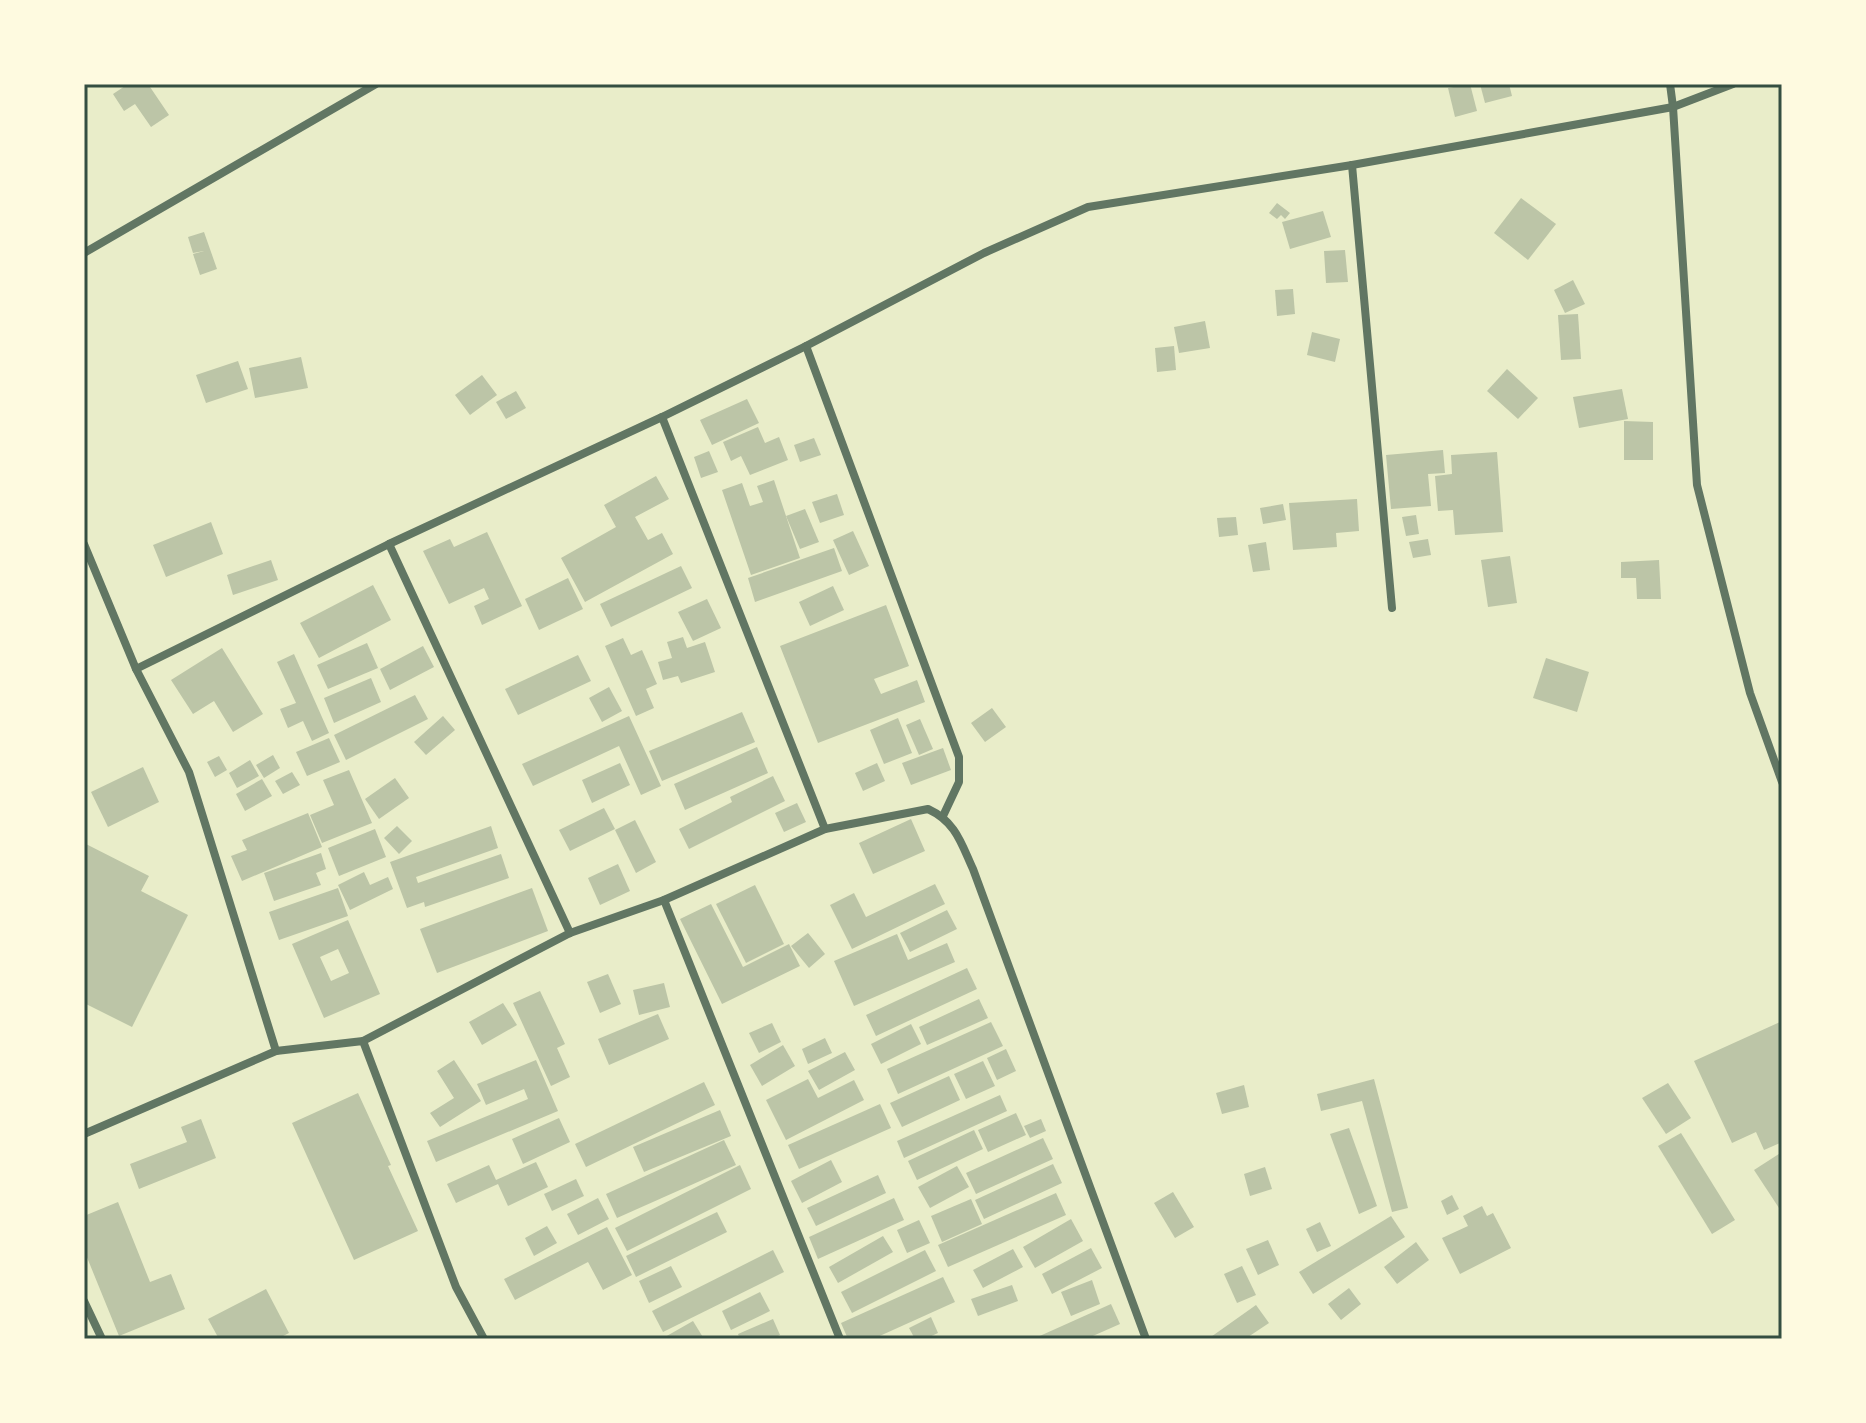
<svg xmlns="http://www.w3.org/2000/svg" width="1866" height="1423" font-family="Jost,sans-serif">
<rect width="100%" height="100%" fill="#e9edc9"/>
<g fill="#bcc5a7" fill-rule="evenodd">
<polygon points="128,84 148,84 169,115 151,127 135,104 124,111 113,94"/>
<polygon points="1470,84 1477,111 1455,117 1448,88"/>
<polygon points="1480,84 1509,84 1512,96 1485,103"/>
<polygon points="1521,198 1556,224 1528,260 1494,233"/>
<polygon points="1277,203 1290,213 1285,219 1281,215 1277,219 1269,213"/>
<polygon points="1323,211 1331,237 1290,249 1282,222"/>
<polygon points="204,232 217,269 200,275 193,254 204,251 193,253 188,237"/>
<polygon points="1345,250 1348,282 1326,283 1324,251"/>
<polygon points="1573,280 1585,304 1565,313 1554,290"/>
<polygon points="1293,289 1295,314 1277,316 1275,290"/>
<polygon points="1578,314 1581,359 1561,360 1558,315"/>
<polygon points="1205,321 1210,348 1179,353 1174,327"/>
<polygon points="1312,332 1340,339 1335,362 1307,355"/>
<polygon points="1174,346 1176,370 1157,372 1155,348"/>
<polygon points="301,357 308,388 255,398 249,368"/>
<polygon points="238,361 248,389 206,403 196,375"/>
<polygon points="1507,369 1538,398 1518,419 1487,391"/>
<polygon points="482,375 497,395 470,415 455,395"/>
<polygon points="1622,389 1628,419 1579,428 1573,397"/>
<polygon points="516,391 526,408 506,419 496,402"/>
<polygon points="747,399 759,423 712,445 700,420"/>
<polygon points="1624,421 1653,422 1653,460 1624,460"/>
<polygon points="758,427 765,443 779,437 788,460 750,475 741,456 731,461 723,442"/>
<polygon points="814,438 821,455 800,462 794,445"/>
<polygon points="1443,450 1445,473 1428,474 1431,506 1391,509 1386,455"/>
<polygon points="709,451 718,472 701,478 694,457"/>
<polygon points="1497,452 1503,532 1455,535 1453,510 1438,511 1435,476 1452,474 1451,455"/>
<polygon points="656,476 669,499 635,517 648,540 662,533 673,554 585,602 561,558 616,527 604,505"/>
<polygon points="774,480 800,558 751,575 722,490 742,483 750,506 763,502 757,486"/>
<polygon points="837,494 844,515 820,523 812,502"/>
<polygon points="1357,499 1359,531 1336,533 1337,547 1293,550 1289,503"/>
<polygon points="1283,504 1286,520 1263,524 1260,508"/>
<polygon points="805,509 819,542 800,549 786,516"/>
<polygon points="1416,515 1419,534 1406,536 1402,517"/>
<polygon points="1236,517 1238,535 1219,537 1217,518"/>
<polygon points="211,522 223,554 166,577 153,545"/>
<polygon points="853,531 869,566 849,575 833,540"/>
<polygon points="487,532 522,606 482,625 474,606 489,599 484,588 449,604 423,551 450,539 454,547"/>
<polygon points="1428,539 1431,555 1413,558 1409,542"/>
<polygon points="1266,542 1270,570 1253,572 1248,545"/>
<polygon points="834,548 842,571 755,602 748,578"/>
<polygon points="1510,556 1517,603 1488,607 1481,560"/>
<polygon points="271,560 278,580 233,595 227,575"/>
<polygon points="1659,560 1661,599 1637,599 1636,578 1621,578 1621,562"/>
<polygon points="681,566 692,588 611,627 600,604"/>
<polygon points="568,578 583,609 539,630 525,599"/>
<polygon points="373,585 391,620 319,658 300,623"/>
<polygon points="833,586 844,610 810,626 799,602"/>
<polygon points="707,599 721,628 693,641 678,612"/>
<polygon points="886,605 909,666 874,679 881,694 917,680 925,702 818,743 780,646"/>
<polygon points="683,637 687,648 705,642 715,672 681,683 678,676 663,680 658,662 672,658 667,642"/>
<polygon points="623,638 631,655 642,650 657,684 646,689 654,708 636,716 605,646"/>
<polygon points="367,643 378,668 328,689 317,665"/>
<polygon points="423,646 434,667 390,690 380,669"/>
<polygon points="222,648 263,714 233,732 214,701 193,714 171,680"/>
<polygon points="294,654 329,733 312,741 303,721 288,728 280,709 296,703 277,662"/>
<polygon points="578,655 591,681 518,715 505,689"/>
<polygon points="1546,658 1589,672 1577,712 1533,698"/>
<polygon points="371,678 381,702 334,723 324,698"/>
<polygon points="609,687 622,711 602,722 589,698"/>
<polygon points="415,695 428,719 346,760 334,735"/>
<polygon points="992,708 1006,727 985,742 971,723"/>
<polygon points="742,712 755,742 662,781 649,751"/>
<polygon points="443,716 455,730 426,755 414,742"/>
<polygon points="629,716 661,786 641,795 619,746 533,786 522,764"/>
<polygon points="898,718 912,753 884,764 870,730"/>
<polygon points="920,719 933,749 919,755 906,725"/>
<polygon points="329,738 340,762 307,776 296,752"/>
<polygon points="757,747 768,773 685,810 674,784"/>
<polygon points="943,748 951,770 911,785 902,763"/>
<polygon points="273,755 280,768 264,778 256,765"/>
<polygon points="219,756 227,770 215,777 207,762"/>
<polygon points="250,760 259,776 237,788 229,773"/>
<polygon points="620,763 630,785 592,803 582,780"/>
<polygon points="877,763 885,781 863,791 855,773"/>
<polygon points="143,767 159,802 108,827 91,792"/>
<polygon points="349,770 372,823 322,843 310,815 334,805 323,780"/>
<polygon points="292,772 300,785 283,794 275,781"/>
<polygon points="773,776 785,801 689,849 679,829 732,802 730,797"/>
<polygon points="395,778 409,798 379,819 365,799"/>
<polygon points="262,779 272,796 245,811 236,794"/>
<polygon points="797,803 806,822 784,832 775,813"/>
<polygon points="604,808 615,829 570,851 559,830"/>
<polygon points="308,813 322,847 242,881 231,856 247,850 242,840"/>
<polygon points="911,819 925,851 873,874 859,843"/>
<polygon points="635,820 656,862 636,873 615,830"/>
<polygon points="397,826 412,841 399,854 384,838"/>
<polygon points="491,826 498,848 416,877 418,883 501,854 509,878 425,907 424,902 407,908 390,862"/>
<polygon points="375,829 386,857 339,876 328,848"/>
<polygon points="84,843 149,876 141,891 188,915 132,1027 84,1003"/>
<polygon points="321,853 326,869 316,873 321,885 274,901 264,873"/>
<polygon points="618,864 630,891 600,905 588,878"/>
<polygon points="364,872 370,885 388,877 393,889 350,910 338,885"/>
<polygon points="935,884 945,904 852,949 830,905 854,893 866,917"/>
<polygon points="755,885 784,944 746,963 716,904"/>
<polygon points="338,888 348,916 279,940 269,912"/>
<polygon points="532,888 548,931 437,973 420,929"/>
<polygon points="711,904 743,967 789,944 800,966 722,1004 680,919"/>
<polygon points="947,910 957,929 910,952 900,933"/>
<path d="M348,920l32,74 -56,24 -32,-74zM338,949l11,24 -18,8 -11,-24z"/>
<polygon points="808,933 825,954 809,968 791,946"/>
<polygon points="897,934 908,960 947,943 955,962 854,1006 834,961"/>
<polygon points="967,968 977,989 876,1036 866,1015"/>
<polygon points="608,974 621,1004 600,1013 587,982"/>
<polygon points="664,983 670,1007 639,1015 633,990"/>
<polygon points="540,991 565,1044 557,1048 570,1077 551,1086 513,1003"/>
<polygon points="979,999 988,1018 927,1045 919,1027"/>
<polygon points="503,1003 517,1025 482,1045 469,1022"/>
<polygon points="658,1014 669,1039 609,1065 598,1039"/>
<polygon points="1782,1021 1782,1142 1764,1150 1756,1132 1732,1143 1694,1061"/>
<polygon points="991,1022 1003,1046 898,1094 887,1069"/>
<polygon points="772,1023 781,1042 759,1053 749,1033"/>
<polygon points="911,1024 921,1044 881,1064 871,1044"/>
<polygon points="825,1038 832,1053 808,1064 802,1049"/>
<polygon points="783,1045 795,1066 762,1086 750,1065"/>
<polygon points="1006,1049 1016,1071 997,1080 987,1058"/>
<polygon points="845,1052 855,1070 819,1090 808,1071"/>
<polygon points="454,1060 481,1101 440,1127 430,1113 454,1098 437,1071"/>
<polygon points="536,1060 558,1111 436,1162 427,1141 528,1099 524,1089 486,1105 477,1084"/>
<polygon points="983,1061 995,1086 966,1099 954,1074"/>
<polygon points="949,1076 960,1100 902,1127 890,1103"/>
<polygon points="808,1079 818,1098 854,1080 864,1100 786,1140 766,1100"/>
<polygon points="1374,1079 1408,1208 1392,1212 1362,1101 1321,1111 1317,1094"/>
<polygon points="704,1082 715,1105 586,1167 575,1144"/>
<polygon points="1668,1083 1691,1118 1666,1134 1642,1098"/>
<polygon points="1244,1085 1249,1107 1222,1114 1216,1093"/>
<polygon points="358,1093 391,1165 388,1166 418,1231 354,1260 292,1123"/>
<polygon points="1000,1095 1007,1111 904,1158 897,1141"/>
<polygon points="880,1104 891,1128 799,1169 788,1145"/>
<polygon points="720,1110 731,1136 644,1172 633,1147"/>
<polygon points="1016,1113 1026,1135 988,1152 978,1130"/>
<polygon points="559,1118 570,1142 523,1164 512,1139"/>
<polygon points="201,1119 216,1158 139,1189 130,1164 187,1142 181,1127"/>
<polygon points="1041,1119 1046,1131 1030,1138 1024,1126"/>
<polygon points="1349,1128 1377,1206 1359,1214 1330,1134"/>
<polygon points="974,1130 983,1149 917,1180 908,1161"/>
<polygon points="1681,1133 1735,1220 1712,1234 1658,1146"/>
<polygon points="1043,1138 1053,1159 976,1194 966,1173"/>
<polygon points="724,1140 736,1165 617,1218 606,1194"/>
<polygon points="1782,1152 1782,1206 1779,1208 1754,1170"/>
<polygon points="831,1160 842,1182 802,1203 791,1181"/>
<polygon points="536,1162 548,1187 508,1206 498,1184 456,1203 447,1184 489,1165 496,1180"/>
<polygon points="1053,1164 1062,1183 984,1219 975,1200"/>
<polygon points="740,1165 751,1189 627,1251 615,1228"/>
<polygon points="957,1166 969,1187 930,1208 918,1187"/>
<polygon points="1265,1167 1272,1189 1250,1196 1244,1174"/>
<polygon points="878,1175 886,1193 816,1226 807,1208"/>
<polygon points="576,1179 584,1196 552,1211 544,1194"/>
<polygon points="1173,1192 1194,1227 1175,1238 1154,1203"/>
<polygon points="1056,1193 1066,1215 948,1267 938,1245"/>
<polygon points="1452,1195 1459,1209 1447,1215 1441,1201"/>
<polygon points="598,1198 609,1219 578,1235 567,1214"/>
<polygon points="894,1198 904,1220 818,1259 809,1237"/>
<polygon points="971,1199 982,1224 942,1242 931,1216"/>
<polygon points="118,1202 150,1282 171,1274 185,1309 119,1336 84,1250 84,1216"/>
<polygon points="1482,1206 1487,1216 1493,1213 1511,1248 1460,1274 1442,1238 1468,1226 1463,1216"/>
<polygon points="717,1212 727,1232 636,1277 626,1256"/>
<polygon points="1391,1216 1405,1237 1313,1294 1299,1272"/>
<polygon points="1071,1219 1083,1241 1035,1268 1023,1247"/>
<polygon points="919,1220 930,1243 907,1253 897,1230"/>
<polygon points="1320,1222 1331,1246 1317,1252 1306,1229"/>
<polygon points="547,1226 557,1243 534,1256 525,1238"/>
<polygon points="607,1227 632,1275 603,1290 588,1262 515,1300 504,1279"/>
<polygon points="883,1236 893,1252 838,1283 829,1267"/>
<polygon points="1268,1240 1279,1265 1258,1275 1246,1249"/>
<polygon points="1416,1242 1429,1260 1397,1284 1384,1267"/>
<polygon points="1091,1248 1102,1268 1052,1294 1042,1274"/>
<polygon points="1013,1249 1023,1267 983,1288 973,1270"/>
<polygon points="773,1250 784,1272 663,1332 652,1311"/>
<polygon points="925,1250 936,1271 852,1313 841,1292"/>
<polygon points="671,1266 682,1287 649,1303 639,1281"/>
<polygon points="1242,1266 1256,1295 1237,1303 1224,1274"/>
<polygon points="943,1277 955,1302 873,1339 848,1339 841,1323"/>
<polygon points="1092,1280 1100,1304 1071,1316 1061,1292"/>
<polygon points="1012,1285 1018,1301 978,1316 971,1299"/>
<polygon points="1349,1288 1361,1304 1341,1320 1328,1304"/>
<polygon points="266,1289 289,1333 277,1339 219,1339 208,1319"/>
<polygon points="760,1292 770,1311 731,1330 722,1311"/>
<polygon points="1111,1304 1120,1324 1086,1339 1033,1339"/>
<polygon points="1256,1305 1269,1323 1245,1339 1208,1339"/>
<polygon points="931,1317 938,1333 925,1339 915,1339 909,1328"/>
<polygon points="773,1319 780,1335 772,1339 740,1339 738,1334"/>
<polygon points="693,1321 704,1339 667,1339 665,1337"/>
</g>
<g fill="none" stroke-linecap="round" stroke-linejoin="round">
<g stroke="#617663" stroke-width="8">
<polyline points="1670,84 1673,107 1697,485 1750,693 1782,782"/>
<polyline points="1352,165 1392,608"/>
<polyline points="84,253 376,84"/>
<polyline points="806,346 959,757 959,782 943,816"/>
<path d="M662,417l163,412 103,-20c28,13 33,34 45,60l173,470"/>
<polyline points="84,544 136,669"/>
<polyline points="389,544 570,933"/>
<polyline points="664,900 840,1339"/>
<polyline points="363,1041 570,933 664,900 825,829"/>
<polyline points="276,1051 189,772 136,669 389,544 662,417 806,346 984,253 1088,207 1352,165 1673,107 1733,84"/>
<polyline points="84,1134 276,1051 363,1041 456,1287 484,1339"/>
<polyline points="84,1301 102,1339"/>
</g>
</g>
<rect width="1866" height="1423" fill="none" stroke="#fefae0" stroke-width="172"/>
<rect x="86" y="86" width="1694" height="1251" fill="none" stroke="#344e41" stroke-width="3"/>
</svg>
